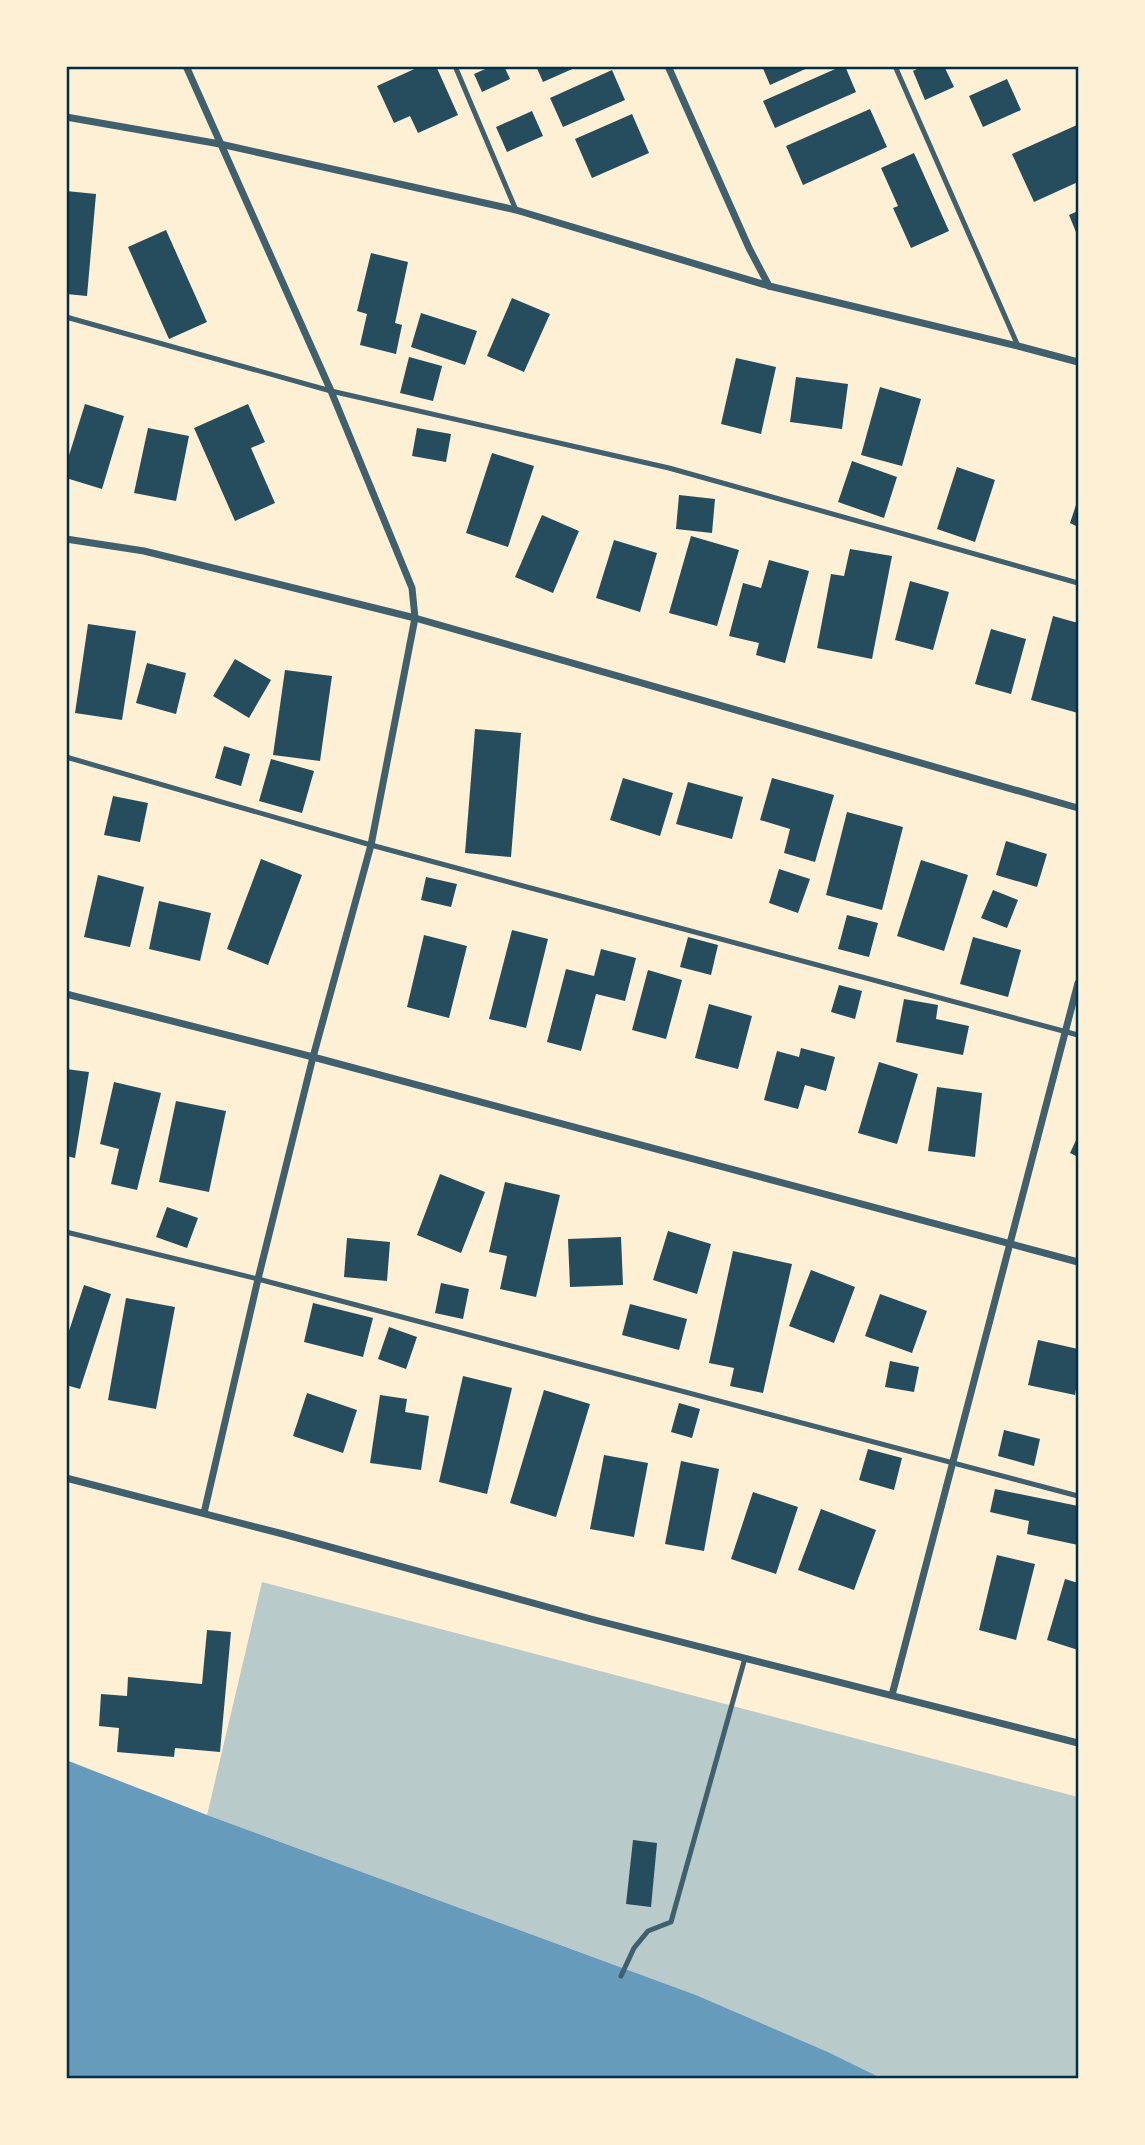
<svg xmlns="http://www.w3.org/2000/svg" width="1145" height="2145" font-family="'Zilla Slab',serif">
<rect width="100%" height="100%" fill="#fdf0d5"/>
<polygon fill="#b9caca" points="262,1582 1078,1797 1078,2078 881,2078 828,2052 696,1995 207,1815"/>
<polygon fill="#669bbc" points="66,1760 207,1815 696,1995 828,2052 881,2078 67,2078"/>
<g fill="#264d5e">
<polygon points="421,66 436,66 458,115 418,133 410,116 394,123 377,86"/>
<polygon points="492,66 504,66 510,79 482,92 474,74"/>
<polygon points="536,66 579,66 543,82"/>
<polygon points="762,66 812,66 770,85"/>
<polygon points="842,66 845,66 856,92 775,128 763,101"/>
<polygon points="923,66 944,66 954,87 925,100 913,71"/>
<polygon points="612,70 625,100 563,127 550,98"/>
<polygon points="1007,79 1021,110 983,127 969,96"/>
<polygon points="870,109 887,147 803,185 786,146"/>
<polygon points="532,111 543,136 507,152 496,127"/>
<polygon points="632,114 649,153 592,178 575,139"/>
<polygon points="1077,125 1078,129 1078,182 1034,202 1012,154"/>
<polygon points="914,153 949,231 911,248 893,208 898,206 881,168"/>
<polygon points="66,191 96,194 87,296 66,294"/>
<polygon points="1078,211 1078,237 1069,215"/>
<polygon points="166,230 207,322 169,339 128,247"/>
<polygon points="371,253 408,262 395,323 402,325 396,354 360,345 367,314 357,311"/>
<polygon points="512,298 550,314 524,372 487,356"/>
<polygon points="421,313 477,331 465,365 411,347"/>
<polygon points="409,357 442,366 433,401 400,393"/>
<polygon points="736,358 776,367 761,434 721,424"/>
<polygon points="796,377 848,384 842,429 790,422"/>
<polygon points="880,387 921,399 902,466 861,455"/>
<polygon points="85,404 124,416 102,489 66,478 66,465"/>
<polygon points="248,404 265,442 251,448 275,503 235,521 194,428"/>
<polygon points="148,428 189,436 176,501 134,493"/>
<polygon points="417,428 451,434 446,462 412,456"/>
<polygon points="492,453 534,466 508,547 466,533"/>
<polygon points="852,461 897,477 884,518 838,502"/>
<polygon points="957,467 995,480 975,542 937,529"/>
<polygon points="679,495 715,499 712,533 676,529"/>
<polygon points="1078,499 1078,527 1070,523"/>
<polygon points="542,515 579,531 553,593 515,577"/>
<polygon points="691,536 739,550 717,626 669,613"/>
<polygon points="614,540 657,553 640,612 596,598"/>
<polygon points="850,549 892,556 872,659 817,648 831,574 844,576"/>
<polygon points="769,560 809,571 785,663 756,655 759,643 729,636 743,583 761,588"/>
<polygon points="910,581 949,592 933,650 895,640"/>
<polygon points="1053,616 1078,623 1078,713 1031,700"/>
<polygon points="88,624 136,631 122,720 75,713"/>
<polygon points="991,629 1026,639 1011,694 975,684"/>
<polygon points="235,659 271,680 249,718 213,696"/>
<polygon points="147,663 186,673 176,714 136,703"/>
<polygon points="285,670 332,676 320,761 273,755"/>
<polygon points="475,729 521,733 511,857 465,853"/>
<polygon points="224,746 250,754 241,786 215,778"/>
<polygon points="271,759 314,771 302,813 259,801"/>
<polygon points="623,778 673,793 660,836 610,820"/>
<polygon points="772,778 834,795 815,862 784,853 790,829 760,820"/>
<polygon points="688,782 743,797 732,839 676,824"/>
<polygon points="113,796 148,803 140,842 104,835"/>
<polygon points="847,812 903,827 882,910 826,895"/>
<polygon points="1006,841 1047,854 1037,887 996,875"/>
<polygon points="261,859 302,875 268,965 227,949"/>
<polygon points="921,860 968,875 944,951 897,936"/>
<polygon points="779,869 810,879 798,913 769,903"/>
<polygon points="98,875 144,887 130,947 84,937"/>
<polygon points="426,877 457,884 451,907 421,900"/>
<polygon points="993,890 1018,900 1007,928 981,918"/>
<polygon points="159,901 211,913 200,961 149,949"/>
<polygon points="847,915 878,923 869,957 838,949"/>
<polygon points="512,930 548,939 526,1028 489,1019"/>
<polygon points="424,935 467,946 449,1018 407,1007"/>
<polygon points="688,937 718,945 711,975 680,967"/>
<polygon points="973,937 1021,950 1008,997 960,984"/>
<polygon points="601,949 636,958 625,1001 596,994 581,1051 547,1042 566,969 594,976"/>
<polygon points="648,970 682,980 666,1039 632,1030"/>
<polygon points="839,985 862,991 855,1019 831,1012"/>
<polygon points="904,999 938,1005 936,1019 969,1026 963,1055 896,1042"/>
<polygon points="709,1004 752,1016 738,1069 695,1058"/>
<polygon points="801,1048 835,1057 826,1091 805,1085 798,1109 764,1100 777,1051 799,1057"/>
<polygon points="879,1062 918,1074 897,1144 858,1133"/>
<polygon points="66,1069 89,1072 75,1158 66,1156"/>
<polygon points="114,1082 161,1093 137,1190 111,1184 119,1149 100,1144"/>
<polygon points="937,1087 982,1093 975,1157 928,1151"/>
<polygon points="176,1101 226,1111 209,1192 159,1182"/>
<polygon points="1078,1136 1078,1157 1070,1153"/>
<polygon points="440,1174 485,1192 461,1253 417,1235"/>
<polygon points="505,1182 560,1195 536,1297 500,1289 507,1256 489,1252"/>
<polygon points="167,1207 198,1218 187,1248 156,1237"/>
<polygon points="668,1231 711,1244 697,1294 653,1280"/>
<polygon points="621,1237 623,1285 570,1287 568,1239"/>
<polygon points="347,1238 390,1242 387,1281 344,1277"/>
<polygon points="733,1251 792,1264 763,1393 730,1386 734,1368 709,1363"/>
<polygon points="811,1270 855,1287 834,1343 789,1326"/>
<polygon points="441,1283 469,1289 463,1319 435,1313"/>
<polygon points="84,1285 111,1294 80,1389 66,1385 66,1333 68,1334"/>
<polygon points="880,1294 927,1311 912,1353 865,1336"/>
<polygon points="126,1298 175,1307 156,1409 108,1400"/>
<polygon points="313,1303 373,1318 363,1357 304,1342"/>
<polygon points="630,1304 687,1319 679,1350 622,1335"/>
<polygon points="389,1327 417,1337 406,1369 378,1359"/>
<polygon points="1038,1340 1078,1349 1078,1378 1075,1395 1028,1385"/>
<polygon points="890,1361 919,1367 914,1392 885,1387"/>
<polygon points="463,1376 512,1388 487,1494 439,1482"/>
<polygon points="544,1390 590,1404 556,1517 510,1503"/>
<polygon points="307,1393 357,1410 343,1453 293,1436"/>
<polygon points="380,1395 407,1399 405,1412 429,1416 421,1470 370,1463"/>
<polygon points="679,1403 700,1409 692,1438 671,1432"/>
<polygon points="1004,1430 1040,1439 1034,1466 998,1456"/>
<polygon points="868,1449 902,1458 894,1490 859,1480"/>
<polygon points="604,1455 648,1463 634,1537 590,1529"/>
<polygon points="681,1461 719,1469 704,1551 665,1544"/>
<polygon points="995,1489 1078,1506 1078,1545 1027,1534 1029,1521 990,1512"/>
<polygon points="753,1492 798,1507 776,1574 731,1559"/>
<polygon points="821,1509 876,1530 854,1590 798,1570"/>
<polygon points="997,1555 1035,1564 1016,1640 979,1630"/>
<polygon points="1065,1579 1078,1583 1078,1650 1047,1640"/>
<polygon points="207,1630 231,1632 220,1752 175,1748 174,1757 117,1752 119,1728 99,1726 101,1694 127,1696 128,1677 202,1684"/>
<polygon points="633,1840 657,1843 651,1907 626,1904"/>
</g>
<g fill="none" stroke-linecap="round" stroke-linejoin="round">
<g stroke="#3f606c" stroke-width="5">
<polyline points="455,66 516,210"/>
<polyline points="895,66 1018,346"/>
<polyline points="66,317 331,391 669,468 1078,583"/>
<polyline points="66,757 371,845 1078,1035"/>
<polyline points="66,1232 258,1279 1078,1496"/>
<polyline points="621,1976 634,1948 648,1931 671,1922 745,1658"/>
</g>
<g stroke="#3f606c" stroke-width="7">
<polyline points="186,66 331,391 412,588 415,618 371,845 313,1057 258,1279 204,1513"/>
<polyline points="668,66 749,248 769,286"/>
<polyline points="66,117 220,144 516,210 769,286 1018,346 1078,362"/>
<polyline points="66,539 144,551 415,618 1078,808"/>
<polyline points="66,994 313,1057 1078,1262"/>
<polyline points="66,1478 283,1534 591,1619 1078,1743"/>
<polyline points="892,1695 1078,983"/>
</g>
</g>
<rect width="1145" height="2145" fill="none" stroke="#fdf0d5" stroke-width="136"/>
<rect x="68" y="68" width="1009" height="2009" fill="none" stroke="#003049" stroke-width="2.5"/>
</svg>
